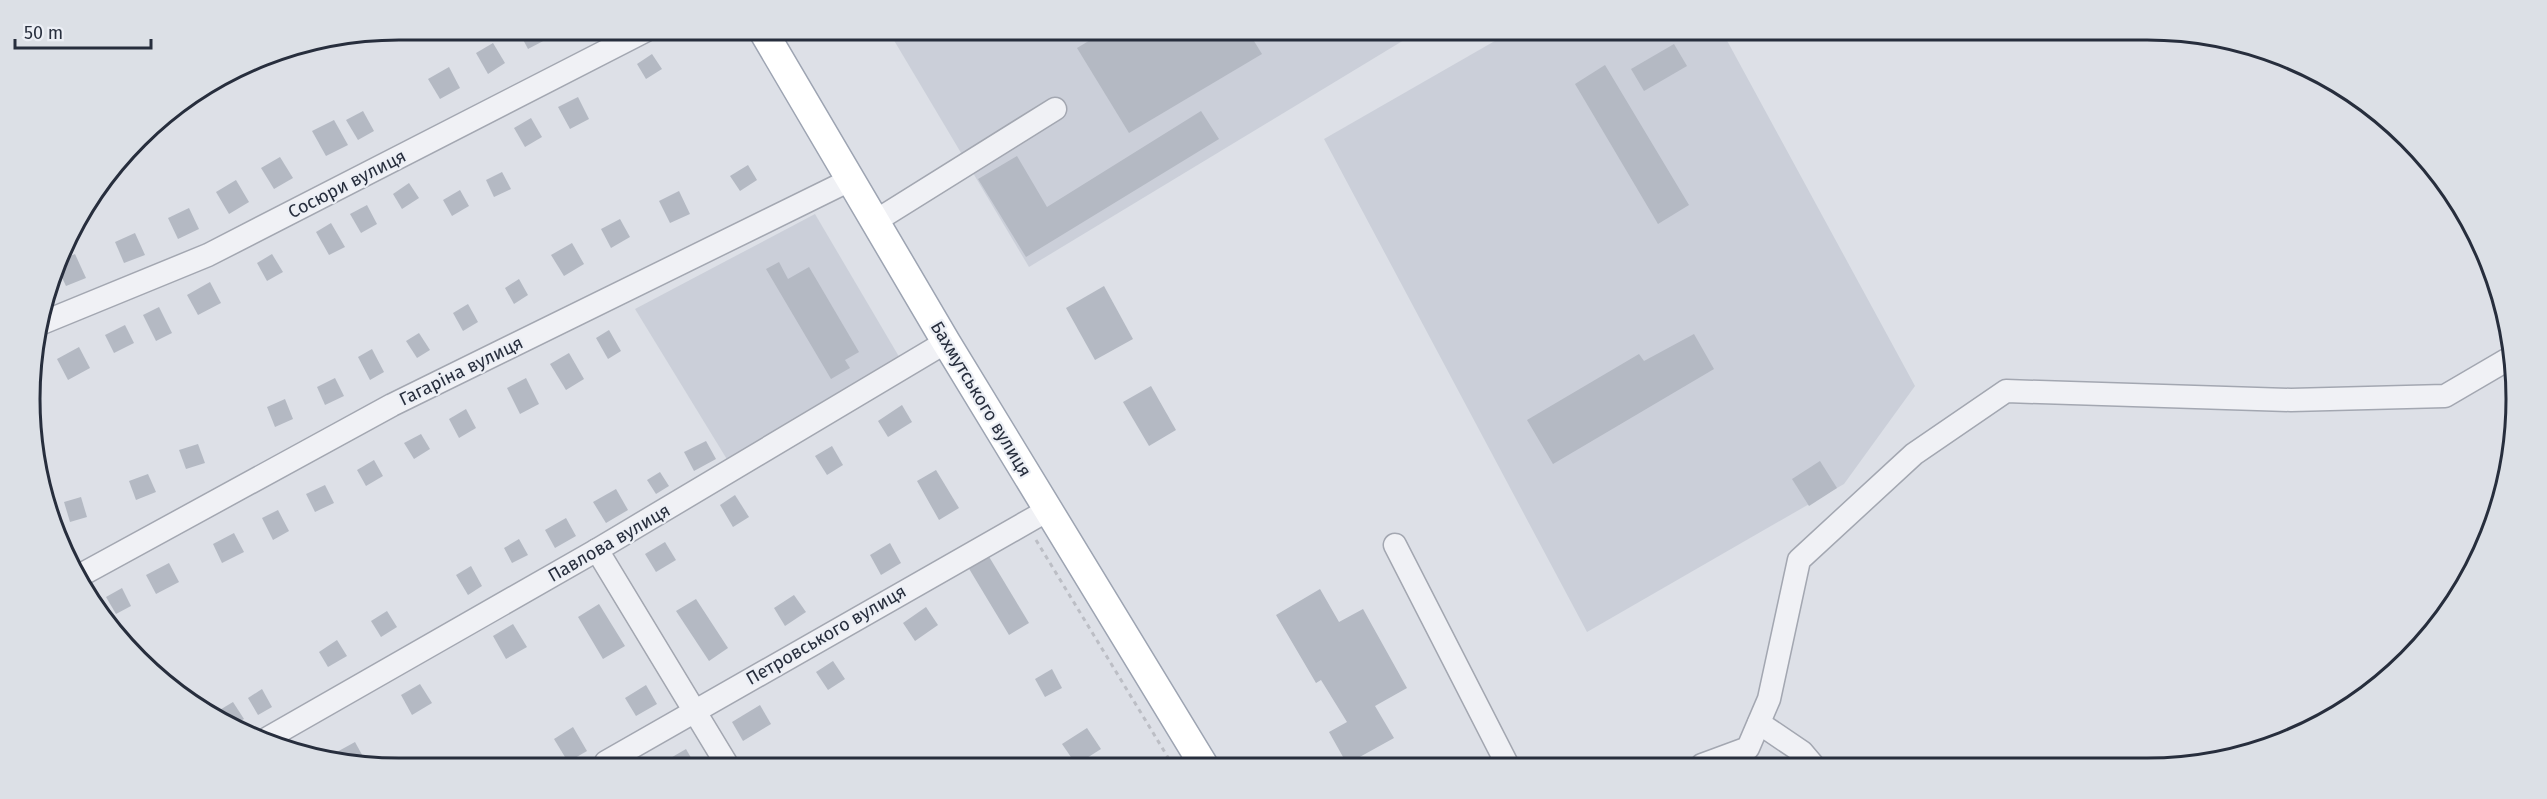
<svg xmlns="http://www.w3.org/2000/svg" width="2547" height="799" font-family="'Fira Sans',sans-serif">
<rect width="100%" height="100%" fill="#dde0e7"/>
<g fill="#cbcfd9">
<polygon points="889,32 1414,34 1029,267"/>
<polygon points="1507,34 1724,35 1915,386 1844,484 1587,632 1324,139"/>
<polygon points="815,214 901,360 728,461 635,309"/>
</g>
<g fill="#b4b9c3">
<polygon points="518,30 542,31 547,39 528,49"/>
<polygon points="1102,33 1249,33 1262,54 1129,133 1077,48"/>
<polygon points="493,43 505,63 488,74 476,53"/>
<polygon points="1674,44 1687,66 1644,91 1631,69"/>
<polygon points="652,54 662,69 646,79 637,64"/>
<polygon points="1605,65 1689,205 1658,224 1575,84"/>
<polygon points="449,67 460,88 440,99 428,79"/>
<polygon points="578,97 589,119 570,129 558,107"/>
<polygon points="363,111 374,131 358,140 346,120"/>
<polygon points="1201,111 1219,139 1026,257 978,179 1017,156 1047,207"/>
<polygon points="531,118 542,137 525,147 514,128"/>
<polygon points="334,120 348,145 326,156 312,131"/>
<polygon points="280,157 293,178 274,189 261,168"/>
<polygon points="748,165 757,180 740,191 730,176"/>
<polygon points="502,172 511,189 494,197 486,180"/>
<polygon points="236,180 249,202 229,214 216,192"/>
<polygon points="409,183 419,198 402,209 393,194"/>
<polygon points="460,190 469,206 452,216 443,200"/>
<polygon points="679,191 690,214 670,223 659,201"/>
<polygon points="367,205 377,224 361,233 350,214"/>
<polygon points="189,208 199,229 178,239 168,218"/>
<polygon points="620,219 630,237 611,248 601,229"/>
<polygon points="331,223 345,247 329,255 316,232"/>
<polygon points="135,233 145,255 124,263 115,242"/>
<polygon points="572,243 584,264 564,276 551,255"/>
<polygon points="75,254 86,278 66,286 58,269 61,260"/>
<polygon points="272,254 283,272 267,281 257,263"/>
<polygon points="779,262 788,279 809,267 859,352 845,360 850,368 831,379 766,269"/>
<polygon points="519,279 528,295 514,304 505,288"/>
<polygon points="210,282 221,303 198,315 187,295"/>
<polygon points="1104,286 1133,339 1095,360 1066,308"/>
<polygon points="468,304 478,322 463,331 453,313"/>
<polygon points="159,307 172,333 156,341 143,315"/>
<polygon points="125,325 134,343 114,353 105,335"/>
<polygon points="609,330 621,351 608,359 596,338"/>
<polygon points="419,333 430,350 417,358 406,341"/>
<polygon points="1694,334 1714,369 1553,464 1527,420 1639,354 1644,361"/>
<polygon points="79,347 90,368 68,380 57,359"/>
<polygon points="372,349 384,372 370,380 358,357"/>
<polygon points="569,353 584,379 566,390 550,364"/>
<polygon points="335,378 344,396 325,405 317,387"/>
<polygon points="526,378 539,404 520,414 507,388"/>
<polygon points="1151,386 1176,430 1149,446 1123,402"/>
<polygon points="285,399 293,419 275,427 267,407"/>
<polygon points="902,405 912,422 888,437 878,421"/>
<polygon points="466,409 476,428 459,438 449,419"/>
<polygon points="421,434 430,449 414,459 404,443"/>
<polygon points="706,441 716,459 694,471 684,452"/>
<polygon points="198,444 205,463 186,469 179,450"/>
<polygon points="832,446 843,465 827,475 815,456"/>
<polygon points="374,460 383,476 366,486 357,470"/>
<polygon points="1820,461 1837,488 1809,506 1792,479"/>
<polygon points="936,470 959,508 939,520 917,481"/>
<polygon points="660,472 669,486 656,494 647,480"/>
<polygon points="148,474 156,492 136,500 129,481"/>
<polygon points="325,485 334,503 315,512 306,494"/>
<polygon points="616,489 628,510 606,523 593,502"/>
<polygon points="735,495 749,517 733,527 720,505"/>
<polygon points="81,497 87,517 70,522 64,502"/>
<polygon points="278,510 289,531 273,540 262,518"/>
<polygon points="566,518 576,536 555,548 545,530"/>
<polygon points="234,533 244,552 222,563 213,544"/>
<polygon points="519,539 528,555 512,563 504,548"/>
<polygon points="665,542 676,560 656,572 645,554"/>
<polygon points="890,543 901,563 881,575 870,555"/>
<polygon points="988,555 1029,623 1009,635 968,567"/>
<polygon points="169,563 179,582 156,594 146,575"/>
<polygon points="471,566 482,586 468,595 456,575"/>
<polygon points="122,588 131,606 116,614 106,597"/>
<polygon points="1320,589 1339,622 1363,609 1407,688 1375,706 1394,738 1347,764 1329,732 1347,722 1321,680 1316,683 1276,615"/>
<polygon points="794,595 806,612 785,626 774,608"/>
<polygon points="696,599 728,648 709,661 676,611"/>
<polygon points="599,604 625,646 603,659 578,617"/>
<polygon points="926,607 938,625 915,641 903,623"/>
<polygon points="387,611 397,627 381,637 371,621"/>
<polygon points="513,624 527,647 506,659 493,636"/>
<polygon points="337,640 347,656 328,667 319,652"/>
<polygon points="833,661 845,679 828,690 816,672"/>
<polygon points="1052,669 1062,688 1045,697 1035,679"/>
<polygon points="420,684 432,703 412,715 401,695"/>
<polygon points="646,685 657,704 636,716 625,698"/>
<polygon points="262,689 272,707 258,715 248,698"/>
<polygon points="233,702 244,719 235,724 222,718 218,711"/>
<polygon points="760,705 771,724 743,741 732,722"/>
<polygon points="573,727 587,751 568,762 554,739"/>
<polygon points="1087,728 1101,749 1079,763 1075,763 1062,744"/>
<polygon points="355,742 366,762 340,762 335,753"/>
<polygon points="686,749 694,763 662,763"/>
</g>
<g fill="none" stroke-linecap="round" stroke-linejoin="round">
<g stroke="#a3a7b1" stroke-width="25">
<g id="minor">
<polyline points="874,222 1055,109"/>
<polyline points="42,323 208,255 645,31"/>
<polyline points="1395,545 1507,764"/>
<polyline points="597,550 726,763"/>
<polyline points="79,576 392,405 850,180"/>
<polyline points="1759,723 1802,752 1813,765"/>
<polyline points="268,738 597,550 946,342"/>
<polyline points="606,762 1048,510"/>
<polyline points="1702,765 1748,748 1769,699 1799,560 1914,454 2006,391 2291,400 2445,396 2510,358"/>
</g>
</g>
<g stroke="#9da4b2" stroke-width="31">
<polyline id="major" points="763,31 946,342 1203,764"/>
</g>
<g stroke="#bcbec5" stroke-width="3" stroke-dasharray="4.5 4.5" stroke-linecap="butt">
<polyline points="2510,454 2510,420"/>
<polyline points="1036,540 1172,764"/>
</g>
<use href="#minor" stroke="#f0f1f5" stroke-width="22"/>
<use href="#major" stroke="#fff" stroke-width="28"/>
</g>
<g text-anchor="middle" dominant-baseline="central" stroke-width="4.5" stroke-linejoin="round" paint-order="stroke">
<g font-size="18" fill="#272e3d" stroke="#eceff5">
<text transform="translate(347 184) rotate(-27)">Сосюри вулиця</text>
<text transform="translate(461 371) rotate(-26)">Гагаріна вулиця</text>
<text transform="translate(981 399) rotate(59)">Бахмутського вулиця</text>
<text transform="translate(609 543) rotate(-30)">Павлова вулиця</text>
<text transform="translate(826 635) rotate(-30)">Петровського вулиця</text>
</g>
</g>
<path d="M0 0H2547V799H0ZM399 40H2147A359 359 0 0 1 2506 399V399A359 359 0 0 1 2147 758H399A359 359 0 0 1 40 399V399A359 359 0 0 1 399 40Z" fill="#dce0e6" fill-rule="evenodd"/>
<path fill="none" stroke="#272e3d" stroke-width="3" d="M399 40H2147A359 359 0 0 1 2506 399V399A359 359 0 0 1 2147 758H399A359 359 0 0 1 40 399V399A359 359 0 0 1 399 40Z"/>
<path d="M15 39v9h136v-9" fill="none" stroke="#272e3d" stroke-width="3"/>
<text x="24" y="39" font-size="18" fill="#272e3d" stroke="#eceff5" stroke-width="4.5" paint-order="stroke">50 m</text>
</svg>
